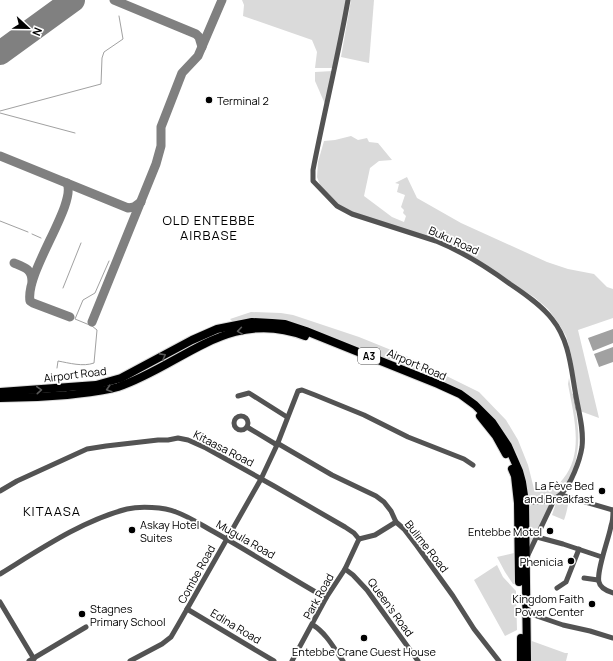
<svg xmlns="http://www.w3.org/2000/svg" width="613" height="661" font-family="Manrope,sans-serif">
<rect width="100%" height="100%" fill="#fff"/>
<g fill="#dadada">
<polygon points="242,0 347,0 335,68 315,68 317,52 312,40 243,16 244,5"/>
<polygon points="351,0 374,0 369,63 341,57"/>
<polygon points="333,71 325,104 315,81 315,72"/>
<polygon points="351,136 358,140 367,138 369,142 378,143 392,160 379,161 370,168 364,196 392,217 404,222 406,216 403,213 404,210 401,207 405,195 397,192 399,184 395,183 407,177 417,198 461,223 547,262 568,269 594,274 607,287 613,289 613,318 578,330 599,418 580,411 571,354 566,336 559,324 548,309 534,297 449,245 346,210 331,199 320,185 317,177 318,162 324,141 335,140"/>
<path d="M251,312l30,1 12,2 66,22 47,19 73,36 27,28 12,20 10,25 6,24c7,0 15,2 21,-1 3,-2 6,-7 8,-9 22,-26 10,-66 5,-95l1,-6c3,17 8,34 9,51 2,18 -4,55 -20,65 -8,6 -21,6 -30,3l-5,-25 -5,-16 -10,-18 -17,-22 -67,-42 -117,-47c-25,-9 -49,-7 -75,-6l-2,-2z"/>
<path d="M565,499l4,2c-2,7 -2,11 -5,19l-12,-5 4,-12z"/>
<polygon points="551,503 530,547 529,539 528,508 532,504"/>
<polygon points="514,553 516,584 513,584 505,572 497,557"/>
<polygon points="497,565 503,577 516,591 517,630 505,636 474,580"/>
<polygon points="529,640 565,653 568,653 566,661 529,661"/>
</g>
<g fill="#a1a1a1">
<polygon points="613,329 613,343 593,351 588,338"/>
<polygon points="613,347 613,362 599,367 594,354"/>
</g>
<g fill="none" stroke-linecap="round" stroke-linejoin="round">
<g stroke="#a1a1a1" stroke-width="1">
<polyline points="0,111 101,84 102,58 104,52 123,39 119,16"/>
<polyline points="0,113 75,133"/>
<polyline points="0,221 28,232"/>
<polyline points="32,234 41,238"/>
<polyline points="63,288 81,243"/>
<path d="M57,368l1,-7c11,2 25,6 36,2l3,-33 -5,-4 -17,-7 8,-19 12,-7 14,-32"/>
<polyline points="573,394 576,410"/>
</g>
<g stroke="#808080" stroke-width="9">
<polyline points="114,0 196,34 199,37 202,47"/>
<polyline points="71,2 71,0"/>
<polyline points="0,156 128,208 134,207 141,202"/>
<path d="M67,183c10,21 -42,89 -37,118l3,2 37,14"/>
<path d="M14,263c10,4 18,6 18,18"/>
<polyline points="92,322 156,164 161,146 161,127 182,73 198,56 222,0"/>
</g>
<polyline stroke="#808080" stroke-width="24" points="0,53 73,0"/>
<g stroke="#dbdbdb" stroke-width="10">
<g id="highway">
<polyline points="0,392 96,385 121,378 192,340 217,329 252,322 272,323 285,324 306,331 438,384 460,394 475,405 492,422 508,446 519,471 522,482 525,502 527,661"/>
<path d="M0,398c22,0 45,-1 67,-3 17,-2 34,-3 51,-8 65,-22 111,-80 187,-51"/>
<polyline points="480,416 496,436 506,454"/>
<polyline points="512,469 515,476 518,503 519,582"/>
<polyline points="521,638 521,661"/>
</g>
</g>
<g stroke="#535353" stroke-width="5">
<path d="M348,0c-10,57 -24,113 -35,170v11l24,25 15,8 84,27c27,11 51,26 74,43 15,10 31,21 42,35 18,22 19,51 24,77 3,17 8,34 6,51 -2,13 -11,38 -21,47 -9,9 -25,8 -38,8"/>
<polyline points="238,396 249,393 287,417"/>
<circle cx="241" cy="423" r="7"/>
<polyline points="247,427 277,445"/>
<polyline points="277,443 332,475 376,496 384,502 391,511 396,522 404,529 417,546 453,596 474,629 499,661"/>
<polyline points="0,491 17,481 87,449 106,446 158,440 168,440 178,438 188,440 206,448 274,486 345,527 354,533 359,539"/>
<polyline points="561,495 613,510"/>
<path d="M613,510c0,6 0,11 -2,16 -2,12 -15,46 -12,56 1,6 8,9 14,11"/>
<polyline points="537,537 563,544 602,557"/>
<polyline points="359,539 375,535 396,522"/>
<polyline points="527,557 555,498"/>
<polyline points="345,569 353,575 367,590 418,661"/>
<path d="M0,574c39,-24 83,-54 127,-65 13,-3 37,-2 49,3 14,5 27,14 40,21 37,21 73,44 110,65"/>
<polyline points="584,578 598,580"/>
<polyline points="557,588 566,582 579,549"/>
<polyline points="0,602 34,659"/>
<polyline points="187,609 274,661"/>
<polyline points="525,612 563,625 590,631 613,638"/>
<path d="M313,625c13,8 21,23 30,36"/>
<polyline points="29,661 86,627"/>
<polyline points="130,661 162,644 171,637 178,625 261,479 277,445 298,391 302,390 315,395 364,415 408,437 464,459 473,465"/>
<polyline points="292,661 326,598 345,569 359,539"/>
</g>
<use href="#highway" stroke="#000" stroke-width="8"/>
</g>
<defs><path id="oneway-chevron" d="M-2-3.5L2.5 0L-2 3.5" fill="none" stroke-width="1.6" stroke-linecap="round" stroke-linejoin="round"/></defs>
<g stroke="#595959">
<use href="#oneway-chevron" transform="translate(240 331) rotate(171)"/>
<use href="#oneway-chevron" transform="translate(163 356) rotate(-29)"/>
<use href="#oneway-chevron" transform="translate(109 389) rotate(164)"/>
<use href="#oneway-chevron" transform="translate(39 390) rotate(-4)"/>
</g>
<g fill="#000" stroke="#fff" stroke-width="1.5">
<circle cx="209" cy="100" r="4"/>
<circle cx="602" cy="491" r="4"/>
<circle cx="132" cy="530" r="4"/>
<circle cx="550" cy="531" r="4"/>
<circle cx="571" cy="561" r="4"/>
<circle cx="592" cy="604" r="4"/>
<circle cx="82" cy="614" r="4"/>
<circle cx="364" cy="638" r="4"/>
</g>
<g text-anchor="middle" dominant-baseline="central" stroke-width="3.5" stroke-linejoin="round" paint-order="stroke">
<rect fill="#fff" stroke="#4c4c4c" stroke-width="1" x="358" y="348" width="22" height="16" rx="3"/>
<g font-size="10" font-weight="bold" fill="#000">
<text x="369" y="356">A3</text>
</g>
<g font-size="11" fill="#000" stroke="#fff" text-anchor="end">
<text x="217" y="100" text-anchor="start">Terminal 2</text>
<text x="594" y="485">La Fève Bed<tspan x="594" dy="13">and Breakfast</tspan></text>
<text x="140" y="524" text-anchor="start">Askay Hotel<tspan x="140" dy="13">Suites</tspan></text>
<text x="542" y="531">Entebbe Motel</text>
<text x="563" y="561">Phenicia</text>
<text x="584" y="598">Kingdom Faith<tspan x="584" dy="13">Power Center</tspan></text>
<text x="90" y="608" text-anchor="start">Stagnes<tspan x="90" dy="13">Primary School</tspan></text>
<text x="364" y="651" text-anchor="middle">Entebbe Crane Guest House</text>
</g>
<g font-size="11" fill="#000" stroke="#fff">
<text transform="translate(454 240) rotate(24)">Buku Road</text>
<text transform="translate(417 364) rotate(23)">Airport Road</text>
<text transform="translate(75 374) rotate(-7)">Airport Road</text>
<text transform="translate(224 448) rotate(27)">Kitaasa Road</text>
<text transform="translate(246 539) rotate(30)">Mugula Road</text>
<text transform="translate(427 546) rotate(52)">Bulime Road</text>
<text transform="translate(196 574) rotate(-61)">Combe Road</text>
<text transform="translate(318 596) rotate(-61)">Park Road</text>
<text transform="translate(391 607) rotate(54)">Queen's Road</text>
<text transform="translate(236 626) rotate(31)">Edina Road</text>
</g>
<g font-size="13" letter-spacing="1" fill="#000" stroke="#fff">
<text x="209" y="220">OLD ENTEBBE<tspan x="209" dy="15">AIRBASE</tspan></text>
<text x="52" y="511">KITAASA</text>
</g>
</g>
<g transform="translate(28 28) rotate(112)" stroke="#ffffff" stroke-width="3" paint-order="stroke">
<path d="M0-3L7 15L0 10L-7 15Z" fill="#000000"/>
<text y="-6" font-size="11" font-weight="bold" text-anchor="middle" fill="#000000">N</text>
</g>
</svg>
